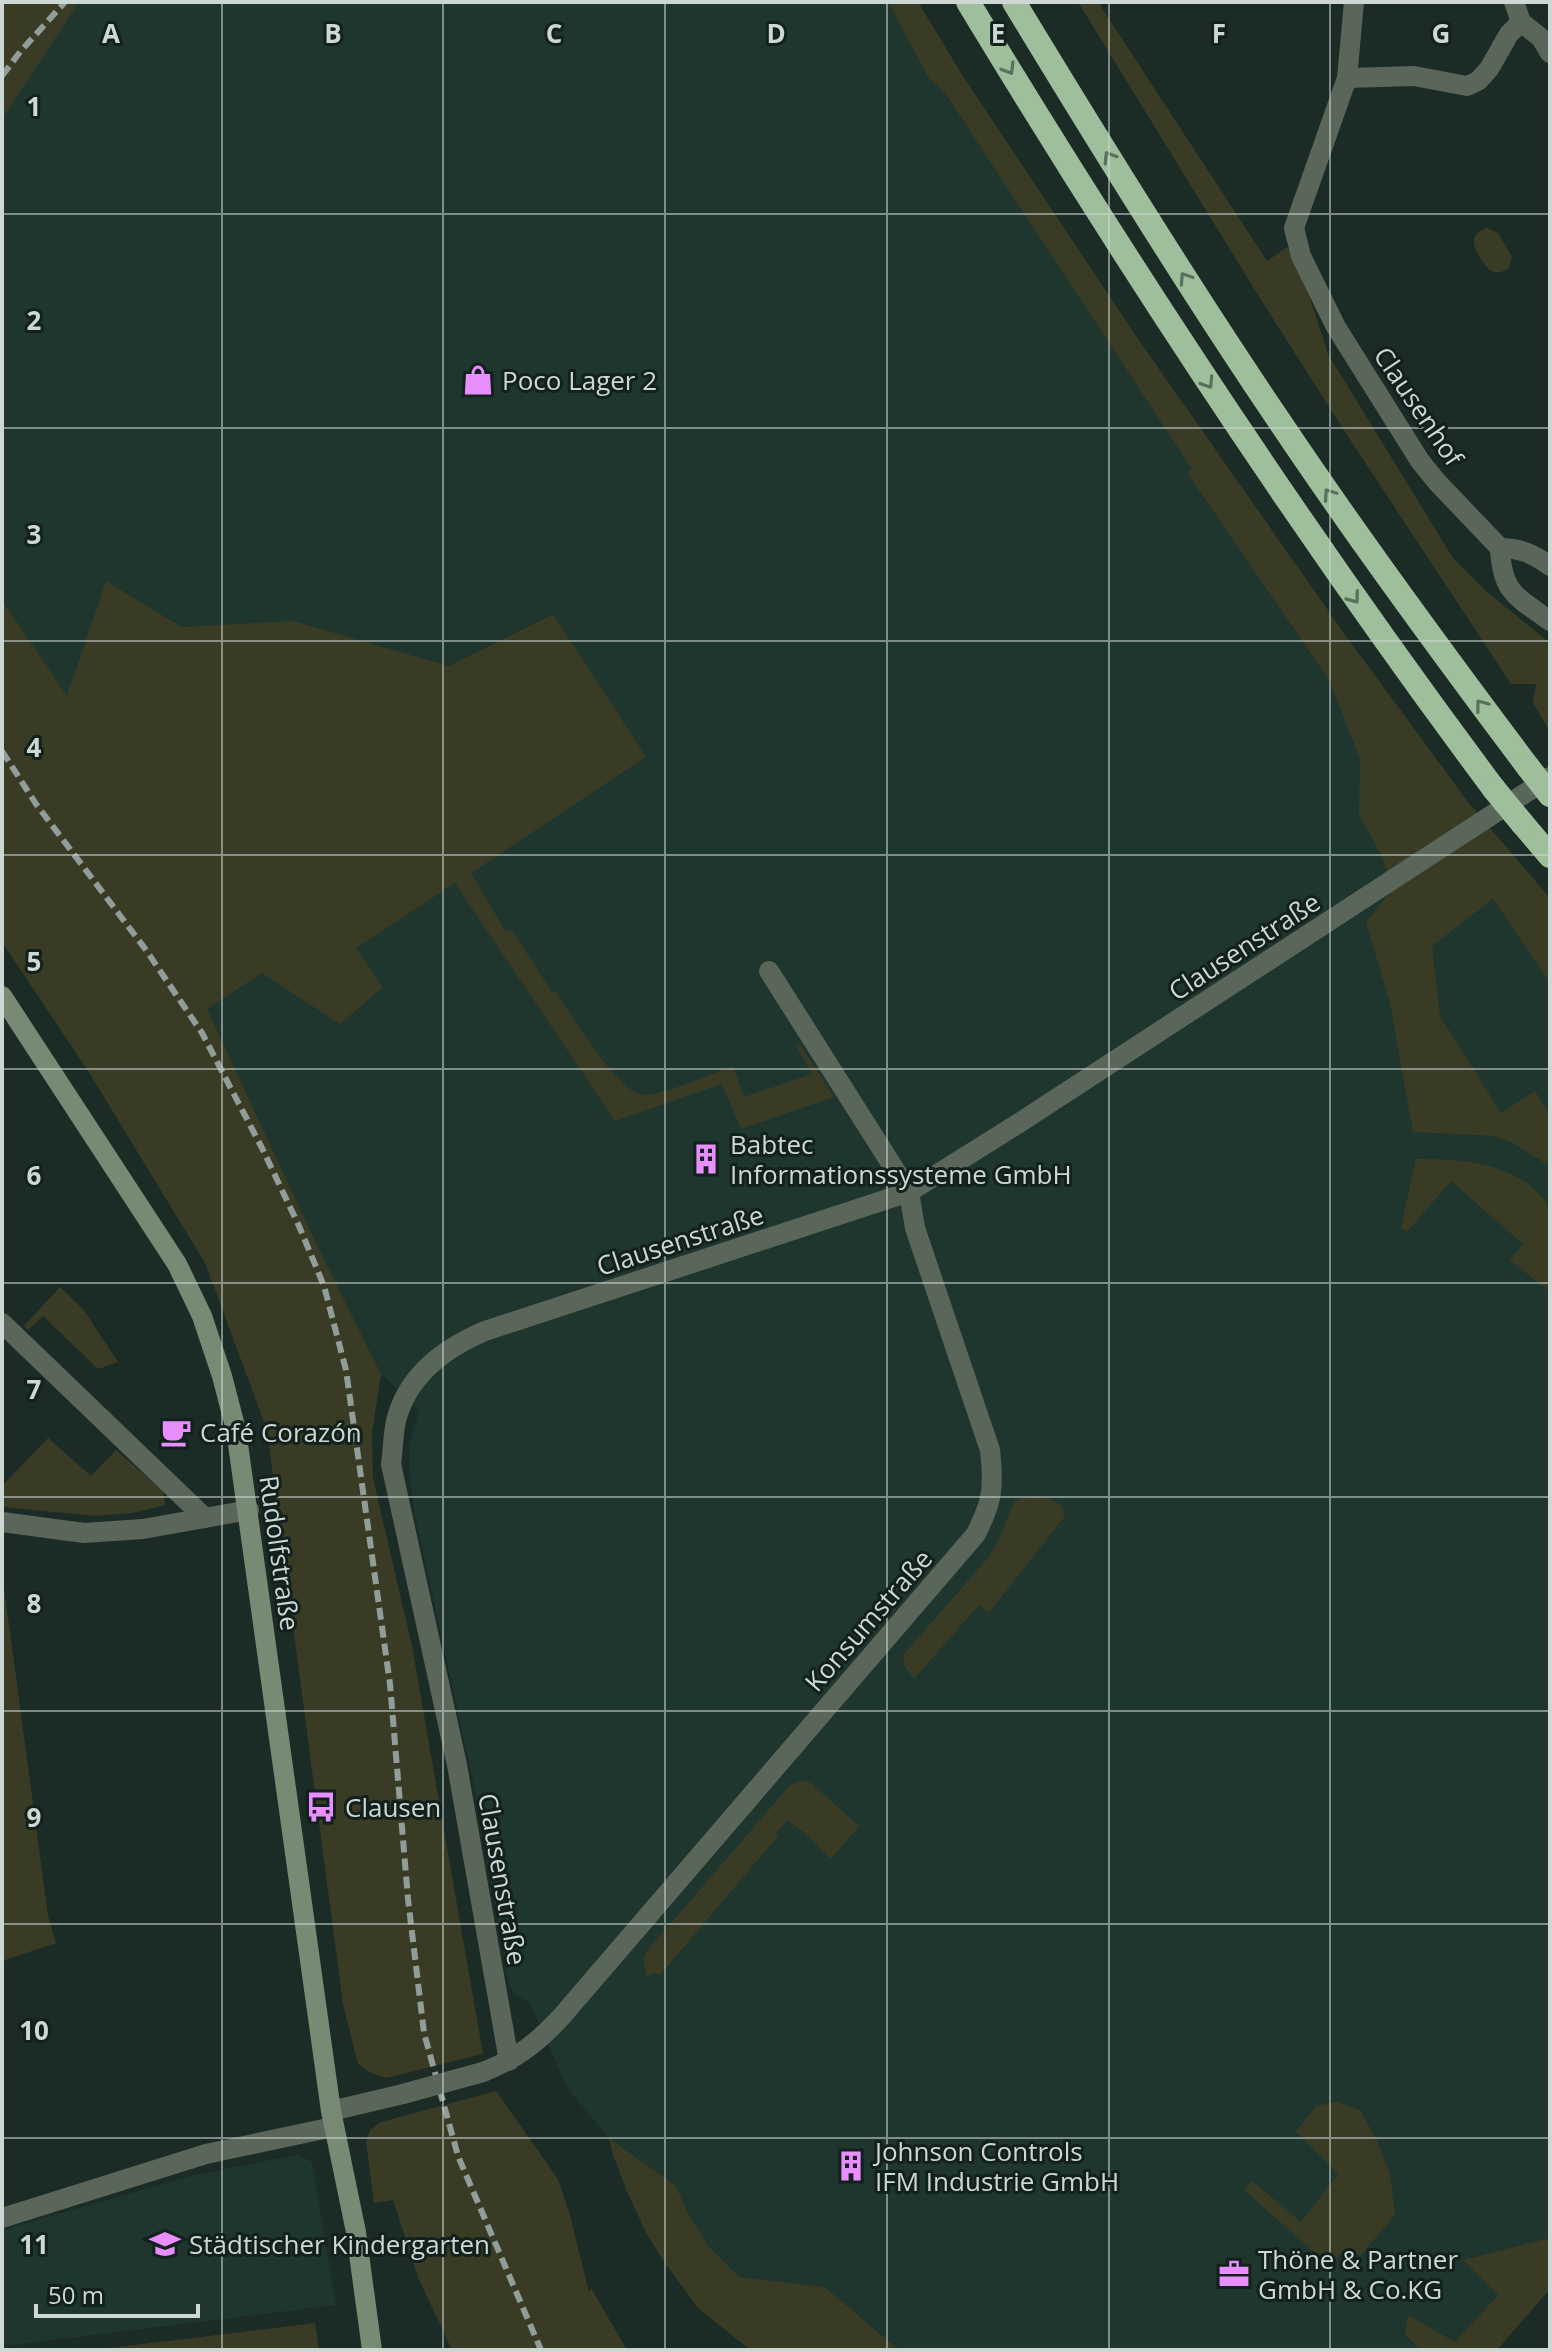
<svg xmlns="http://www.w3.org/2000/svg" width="1552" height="2352" font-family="'Open Sans',sans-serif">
<rect width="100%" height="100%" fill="#1b2b26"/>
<g fill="#1f362e">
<polygon points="78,2 888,2 928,77 945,93 1193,469 1187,473 1329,680 1493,899 1550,983 1550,2238 1464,2261 1498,2295 1455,2342 1405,2335 1421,2350 899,2350 825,2287 739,2277 709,2247 688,2213 676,2186 609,2138 568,2089 529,2002 516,1996 509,1985 475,1790 414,1512 409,1469 409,1445 419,1411 381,1374 318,1247 207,1009 262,973 355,948 645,758 552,614 449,666 293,622 182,627 106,581 67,697 2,600 2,119 56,31"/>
<polygon points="297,2155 311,2161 313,2167 336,2305 4,2346 2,2230 194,2175"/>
</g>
<g fill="#393b25">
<polygon points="2,2 79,2 2,119"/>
<polygon points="888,2 918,2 961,73 1136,336 1346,636 1468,802 1550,898 1550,983 1493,899 1432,946 1440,1016 1501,1113 1535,1091 1550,1115 1550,1166 1513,1143 1495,1136 1413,1132 1390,1003 1366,922 1393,889 1382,856 1359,815 1360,759 1329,680 1187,473 1192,469 945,93 928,77"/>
<polygon points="1078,2 1098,2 1267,261 1287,247 1299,264 1328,354 1453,558 1486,591 1550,643 1550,732 1533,703 1536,684 1511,684 1345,432 1258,295"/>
<path d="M1487,228l11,5 14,24 -4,12c-5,2 -7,4 -13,3 -7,-1 -10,-8 -14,-13 -9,-13 -12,-25 6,-31z"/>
<path d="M106,581l76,46 111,-6 156,45 104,-52 93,143 -175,116 35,59 5,-3 41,63h4c15,21 63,103 88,103 20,0 67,-21 89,-29l11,31 68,-23 -16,-28 4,-2 34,53 -93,32 -19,-45 -107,37 -160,-238 -99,65 27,39 -43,37 -78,-51 -55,36 111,238 63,127 -9,59 1,45 39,168 71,408 -97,24 -15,-5 -13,-9 -15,-60 -76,-574 -62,-167 -115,-189 -88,-132v-342l65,96z"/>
<path d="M1416,1159c39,0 78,2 111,24 9,6 16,16 23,23v86l-40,-32 13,-16 -72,-63 -44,51 -6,-5z"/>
<polygon points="60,1287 83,1309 118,1362 98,1369 43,1316 28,1330 24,1326"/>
<polygon points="48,1438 91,1476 116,1450 163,1491 165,1505 133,1513 95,1516 2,1507 2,1486"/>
<polygon points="1038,1496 1051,1499 1061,1505 1065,1516 989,1613 979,1605 914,1679 904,1665 904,1654 987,1559 997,1544 1014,1502 1023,1497"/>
<polygon points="2,1572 48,1916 56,1943 2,1961"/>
<polygon points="804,1780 812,1784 859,1826 831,1859 805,1833 787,1820 776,1833 778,1836 660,1975 655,1972 647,1977 643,1960 647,1951 790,1785"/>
<polygon points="496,2091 558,2179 570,2215 589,2292 591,2288 627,2350 452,2350 418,2277 393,2200 374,2203 366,2142 370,2130 381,2122"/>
<polygon points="1337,2102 1360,2110 1377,2141 1390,2173 1395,2215 1360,2256 1348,2247 1330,2266 1244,2190 1252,2181 1301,2222 1338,2174 1296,2131 1316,2106"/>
<polygon points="609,2138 676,2186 688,2213 709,2247 739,2277 825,2287 899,2350 750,2350 698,2308 665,2263 646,2233 626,2189 612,2152"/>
<polygon points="1550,2238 1550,2289 1497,2350 1421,2350 1405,2335 1408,2315 1455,2342 1498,2295 1463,2260"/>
<polygon points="315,2323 319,2350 110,2350 110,2348"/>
</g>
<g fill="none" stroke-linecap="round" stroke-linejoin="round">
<g stroke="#5a6659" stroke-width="20">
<path d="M1354,2l-7,76 -53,150 7,28 35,71 84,134 17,21 63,66c20,0 34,6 50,18"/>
<polyline points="1514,2 1521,22 1541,38 1550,53"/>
<polyline points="1347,78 1414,76 1467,86 1478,81 1489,69 1509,34 1521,22"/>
<path d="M1500,548c2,45 16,48 50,73"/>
<polyline points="2,1323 205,1518"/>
<polyline points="2,1522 84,1533 143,1529 249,1510"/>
<path d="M509,2061l-52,-296 -66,-301c2,-14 2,-29 5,-43 11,-45 49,-73 89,-90l424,-139 110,-69 531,-346"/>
<path d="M483,2072c35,-14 54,-29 79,-56l414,-482c17,-34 18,-47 14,-84l-75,-222 -6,-36 -140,-221"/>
<polyline points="331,2111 403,2094"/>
<polyline points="2,2218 206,2154 333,2127"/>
</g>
<polyline stroke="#768a74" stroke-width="20" points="2,996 177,1264 202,1316 222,1376 236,1430 331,2111 356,2232 372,2350"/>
<g stroke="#9fbe9c" stroke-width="24">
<path d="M968,2c164,271 337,534 526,787"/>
<path d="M1014,2c86,142 173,283 266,420 79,118 163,232 248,345"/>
<polyline points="1522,823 1550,856"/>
</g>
<g stroke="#909d99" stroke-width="6" stroke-dasharray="12 6" stroke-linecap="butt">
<polyline points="2,76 20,52 65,2"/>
<polyline points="2,751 36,804 146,950 202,1033 262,1148 299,1226 324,1286 346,1370 390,1684 408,1899 424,2033 458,2156 541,2350"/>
</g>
<polyline stroke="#5a6659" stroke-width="20" points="403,2094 483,2072"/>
<g stroke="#9fbe9c" stroke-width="24">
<polyline points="1528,767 1550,795"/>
<polyline points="1494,789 1522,823"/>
</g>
</g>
<defs><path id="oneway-chevron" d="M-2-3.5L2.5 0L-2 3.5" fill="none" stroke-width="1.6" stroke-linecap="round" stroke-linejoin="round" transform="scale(2)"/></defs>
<g stroke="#58705c">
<use href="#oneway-chevron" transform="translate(1009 69) rotate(59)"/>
<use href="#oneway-chevron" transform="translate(1109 157) rotate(-122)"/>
<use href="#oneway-chevron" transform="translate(1185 278) rotate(-123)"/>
<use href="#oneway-chevron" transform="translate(1208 383) rotate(57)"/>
<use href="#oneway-chevron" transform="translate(1329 494) rotate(-125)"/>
<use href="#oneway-chevron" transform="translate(1354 598) rotate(54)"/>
<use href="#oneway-chevron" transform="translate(1481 705) rotate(-127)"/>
</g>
<path fill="none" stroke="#cdd7d4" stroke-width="2" stroke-opacity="0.55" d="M222,2v2348M443,2v2348M665,2v2348M887,2v2348M1109,2v2348M1330,2v2348M2,214h1548M2,428h1548M2,641h1548M2,855h1548M2,1069h1548M2,1283h1548M2,1497h1548M2,1711h1548M2,1924h1548M2,2138h1548"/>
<defs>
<g id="shop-bare" transform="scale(2.4)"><path d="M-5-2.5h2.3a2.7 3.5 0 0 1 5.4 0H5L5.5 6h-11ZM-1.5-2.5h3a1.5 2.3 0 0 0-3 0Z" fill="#e98efe" stroke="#12211c" stroke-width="2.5" paint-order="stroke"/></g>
<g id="building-bare" transform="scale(2.4)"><path d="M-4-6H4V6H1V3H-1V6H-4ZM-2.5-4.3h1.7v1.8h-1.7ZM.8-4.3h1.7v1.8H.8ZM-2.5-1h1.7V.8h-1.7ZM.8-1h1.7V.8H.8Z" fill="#e98efe" stroke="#12211c" stroke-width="2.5" paint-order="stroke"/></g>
<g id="cafe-bare" transform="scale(2.4)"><path d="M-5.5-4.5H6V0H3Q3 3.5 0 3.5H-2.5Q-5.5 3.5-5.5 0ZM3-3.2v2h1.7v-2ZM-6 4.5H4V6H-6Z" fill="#e98efe" stroke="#12211c" stroke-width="2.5" paint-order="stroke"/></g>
<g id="bus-bare" transform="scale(2.4)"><path d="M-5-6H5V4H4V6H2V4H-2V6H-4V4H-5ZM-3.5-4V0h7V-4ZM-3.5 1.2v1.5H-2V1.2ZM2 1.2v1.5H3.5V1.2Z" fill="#e98efe" stroke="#12211c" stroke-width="2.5" paint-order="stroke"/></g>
<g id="school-bare" transform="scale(2.4)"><path d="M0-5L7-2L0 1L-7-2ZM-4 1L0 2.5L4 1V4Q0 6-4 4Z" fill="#e98efe" stroke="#12211c" stroke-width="2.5" paint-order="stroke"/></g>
<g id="office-bare" transform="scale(2.4)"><path d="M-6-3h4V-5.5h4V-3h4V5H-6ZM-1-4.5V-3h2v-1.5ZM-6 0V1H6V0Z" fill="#e98efe" stroke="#12211c" stroke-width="2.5" paint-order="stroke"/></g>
</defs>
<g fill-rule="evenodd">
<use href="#shop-bare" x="478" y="380"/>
<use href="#building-bare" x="706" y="1159"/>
<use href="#cafe-bare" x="176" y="1432"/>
<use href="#bus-bare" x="321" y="1807"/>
<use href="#building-bare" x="851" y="2166"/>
<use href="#school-bare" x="165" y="2244"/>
<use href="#office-bare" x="1234" y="2274"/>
</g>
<g text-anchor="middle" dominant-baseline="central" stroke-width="6" stroke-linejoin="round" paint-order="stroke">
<g font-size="26" fill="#cdd7d4" stroke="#12211c" text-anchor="start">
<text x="502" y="380">Poco Lager 2</text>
<text x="730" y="1144">Babtec<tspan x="730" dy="30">Informationssysteme GmbH</tspan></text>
<text x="200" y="1432">Café Corazón</text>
<text x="345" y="1807">Clausen</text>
<text x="875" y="2151">Johnson Controls<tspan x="875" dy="30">IFM Industrie GmbH</tspan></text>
<text x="189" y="2244">Städtischer Kindergarten</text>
<text x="1258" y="2259">Thöne &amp; Partner<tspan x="1258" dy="30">GmbH &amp; Co.KG</tspan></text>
</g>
<g font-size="26" fill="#cdd7d4" stroke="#12211c">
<text transform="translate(1419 406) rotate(56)">Clausenhof</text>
<text transform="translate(1244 946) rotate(-33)">Clausenstraße</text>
<text transform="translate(680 1240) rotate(-18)">Clausenstraße</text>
<text transform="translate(280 1553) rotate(82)">Rudolfstraße</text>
<text transform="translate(868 1620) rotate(-49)">Konsumstraße</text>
<text transform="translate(503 1879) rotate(80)">Clausenstraße</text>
</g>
</g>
<g font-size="26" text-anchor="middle" font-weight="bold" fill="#cdd7d4" stroke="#12211c" stroke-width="6" stroke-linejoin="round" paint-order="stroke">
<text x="111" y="43">A</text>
<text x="333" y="43">B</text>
<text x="554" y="43">C</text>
<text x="776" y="43">D</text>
<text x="998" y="43">E</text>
<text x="1219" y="43">F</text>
<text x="1441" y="43">G</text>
<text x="34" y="116">1</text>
<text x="34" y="330">2</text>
<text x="34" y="544">3</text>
<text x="34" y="757">4</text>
<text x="34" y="971">5</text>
<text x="34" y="1185">6</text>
<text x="34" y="1399">7</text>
<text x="34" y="1613">8</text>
<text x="34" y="1827">9</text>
<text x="34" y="2040">10</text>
<text x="34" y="2254">11</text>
</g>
<rect width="1552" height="2352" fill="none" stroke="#cdd7d4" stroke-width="8"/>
<path d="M36 2304v12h162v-12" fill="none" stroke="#cdd7d4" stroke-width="4"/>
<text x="48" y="2304" font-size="24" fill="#cdd7d4" stroke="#12211c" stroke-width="6" paint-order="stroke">50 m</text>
</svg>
